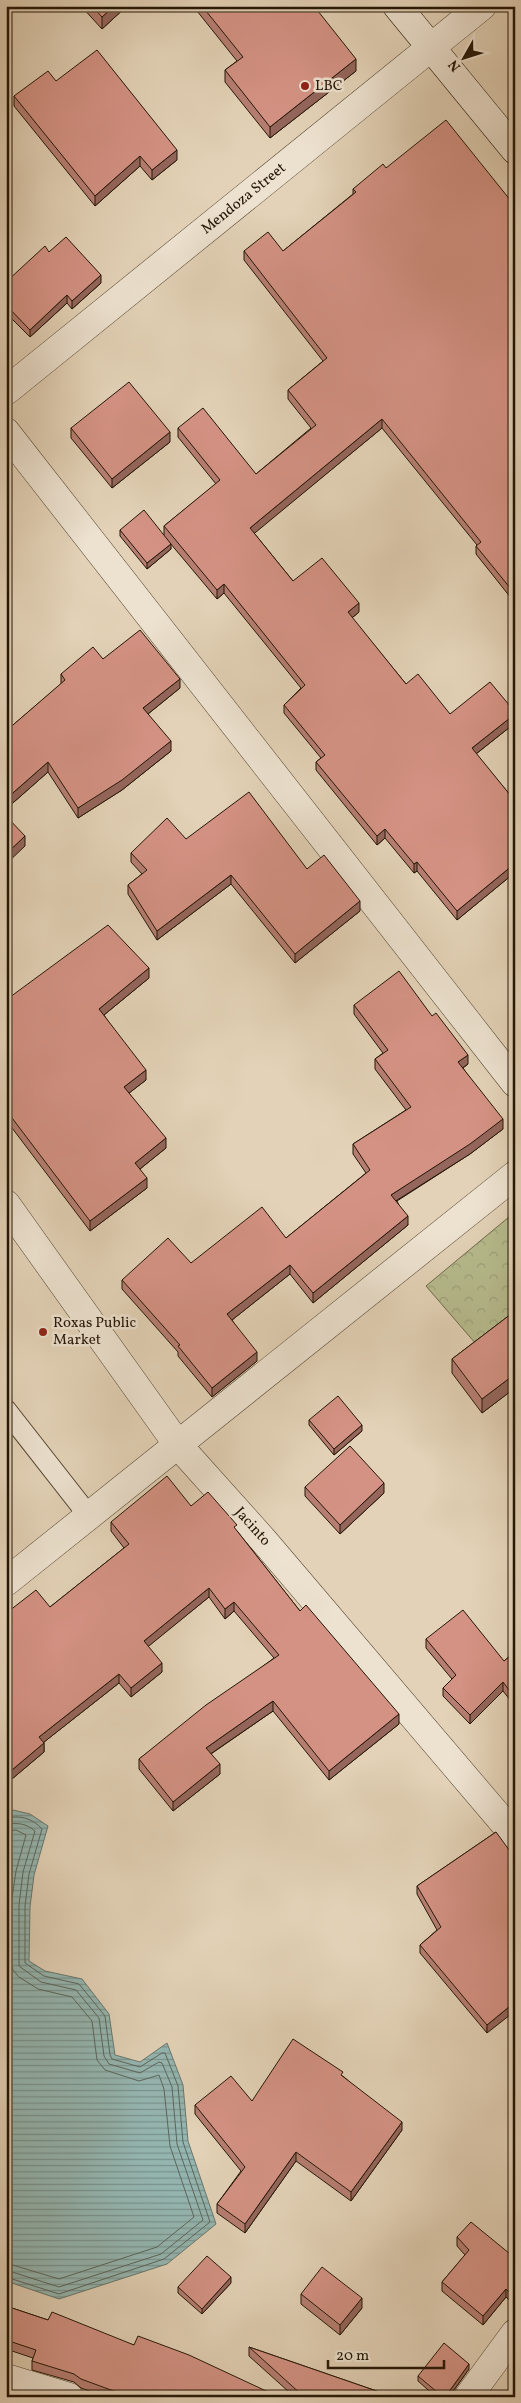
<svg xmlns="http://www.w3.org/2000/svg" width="521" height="2403" font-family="Vollkorn,serif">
<defs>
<pattern id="park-crowns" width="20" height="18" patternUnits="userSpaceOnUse" patternTransform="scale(1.25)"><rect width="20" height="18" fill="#b6bb8d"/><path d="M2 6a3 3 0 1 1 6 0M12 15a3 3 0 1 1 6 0" fill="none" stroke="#9ca078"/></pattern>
<pattern id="water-rules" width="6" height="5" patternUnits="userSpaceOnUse" patternTransform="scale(1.25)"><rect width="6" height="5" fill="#95b7b2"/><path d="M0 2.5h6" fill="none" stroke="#79948f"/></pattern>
</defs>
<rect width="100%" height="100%" fill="#e3d2b7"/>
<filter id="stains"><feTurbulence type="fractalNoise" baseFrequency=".004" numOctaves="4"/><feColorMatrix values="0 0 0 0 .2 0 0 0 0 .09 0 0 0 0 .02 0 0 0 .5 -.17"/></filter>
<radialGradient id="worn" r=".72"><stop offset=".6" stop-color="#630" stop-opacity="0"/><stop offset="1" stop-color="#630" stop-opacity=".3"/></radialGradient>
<polygon fill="url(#park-crowns)" stroke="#6d684a" points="515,1212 515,1314 476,1344 426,1286"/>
<polygon fill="url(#water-rules)" stroke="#68776d" points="13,1810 30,1814 48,1826 34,1875 30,1907 29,1961 45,1971 82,1979 109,2014 115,2055 140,2062 167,2043 183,2085 188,2141 216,2224 167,2264 59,2299 6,2281 6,1814"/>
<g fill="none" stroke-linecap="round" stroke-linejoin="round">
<g stroke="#5c665c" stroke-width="1">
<path d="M6,1818c14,-3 26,0 36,11l-13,45 -4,32v57l19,13 35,8 26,32 5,39 2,4 28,8 22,-14h3l13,33 5,56 27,80 -46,37 -105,35 -53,-17"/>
<path d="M6,1824c12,-1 20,-1 29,7l-12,41 -4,33v61l22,16 35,8 23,28 5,38 5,8 31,9 19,-11 3,1 10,24 5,57 26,76 -42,34 -102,33 -53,-17"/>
<polyline points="6,1831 16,1830 26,1835 16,1871 11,1905 10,1961 13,1970 19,1977 38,1989 72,1997 92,2021 97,2060 105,2070 139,2081 159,2075 164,2089 170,2146 194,2217 157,2247 59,2279 6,2263"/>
</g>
<g stroke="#544532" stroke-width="22">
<polyline id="service" points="6,1410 89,1516"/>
</g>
<g stroke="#544532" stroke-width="29">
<g id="minor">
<polyline points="6,391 482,6"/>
<polyline points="6,432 515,1083"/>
<polyline points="6,1204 178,1445 264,1541 515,1836"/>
<polyline points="6,1582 515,1175"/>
<polyline points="6,2378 69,2397"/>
<polyline points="468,2397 515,2333"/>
</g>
</g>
<g stroke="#241606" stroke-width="29">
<polyline id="secondary" points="397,6 515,150"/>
</g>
<use href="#service" stroke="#ede2d0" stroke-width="20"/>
<use href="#minor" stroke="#ede2d0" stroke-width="28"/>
<use href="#secondary" stroke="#ede2d0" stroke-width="28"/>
</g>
<g fill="#b67e72" stroke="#241606">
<polygon points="81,6 127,6 102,29"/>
<polygon points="193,6 314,6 356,71 270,138 225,82 225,70 237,61"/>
<polygon points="56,81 177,160 152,180 140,166 95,206 14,106 14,96"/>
<polygon points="386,168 515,206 515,603 476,554 476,546 477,545 382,428 254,533 293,581 359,612 352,618 406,684 450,714 515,712 515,723 476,754 515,801 515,875 513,874 457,920 417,871 414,873 385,838 377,845 316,770 316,762 321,758 284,713 284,705 301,688 224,593 217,599 170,543 171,549 147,569 120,536 120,530 164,535 164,526 216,484 178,437 178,428 256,474 311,428 288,399 288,390 323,361 244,260 244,251 283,251 353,194 353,189"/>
<polygon points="49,252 101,283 72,309 67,303 30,337 6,313 6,282"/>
<polygon points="71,428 170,442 112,488 71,438"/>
<polygon points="103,659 180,688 148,714 171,751 122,790 78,818 48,772 6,809 6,731 61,684 61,674"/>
<polygon points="186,839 307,869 360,911 295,963 231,884 157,940 128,894 128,885 142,874 131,862 131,853"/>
<polygon points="149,978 104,1015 146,1080 129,1093 166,1148 140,1169 147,1188 90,1231 6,1120 6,1000"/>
<polygon points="354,1005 468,1064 463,1068 503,1129 470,1154 397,1201 408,1225 313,1303 290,1274 232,1320 257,1361 212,1397 178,1356 178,1352 122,1289 122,1280 191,1263 286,1238 366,1173 353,1154 353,1144 406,1110 375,1069 375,1059 383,1053 354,1014"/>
<polygon points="515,1311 515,1388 482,1413 452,1373 452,1359"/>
<polygon points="309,1420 362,1431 334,1455 309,1425"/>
<polygon points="305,1487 384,1493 340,1534 305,1496"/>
<polygon points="191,1506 237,1531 300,1611 399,1724 329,1780 273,1711 211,1754 220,1774 173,1811 139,1769 139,1759 274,1658 234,1611 225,1619 209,1597 148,1646 162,1672 131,1697 119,1683 44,1742 44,1752 6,1784 9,1611 50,1607 124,1548 111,1531 111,1522"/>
<polygon points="426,1639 504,1661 515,1652 515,1706 503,1691 470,1724 443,1696 443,1688 452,1679 426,1648"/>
<polygon points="496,1832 487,2033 420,1953 420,1945 437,1930 417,1894 417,1886"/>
<polygon points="343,2076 402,2130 351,2201 296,2161 245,2233 217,2213 217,2204 241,2171 195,2114 195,2105 252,2101"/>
<polygon points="457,2237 515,2258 515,2306 506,2297 483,2325 442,2291 442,2282 465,2255 457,2246"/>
<polygon points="231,2283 202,2314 178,2293 178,2287"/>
<polygon points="301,2294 362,2308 340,2335 301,2304"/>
<polygon points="6,2306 48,2320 134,2345 279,2397 106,2397 81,2388 74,2382 32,2370 32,2361 33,2358 6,2349"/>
<polygon points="249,2347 394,2397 288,2397 289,2392 249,2356"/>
<polygon points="469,2369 449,2397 436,2397 418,2381 418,2376"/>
</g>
<g fill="#94665c" stroke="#241606">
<polygon points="114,6 127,6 102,29 102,17"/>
<polygon points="356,59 356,71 270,138 270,127"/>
<polygon points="177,150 177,160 152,180 152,170"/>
<polygon points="140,156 140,166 95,206 95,196"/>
<polygon points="101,275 101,283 72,309 72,301"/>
<polygon points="67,295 67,303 30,337 30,330"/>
<polygon points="382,419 382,428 250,537 250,528"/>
<polygon points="170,432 170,442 112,488 112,479"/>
<polygon points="171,544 171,549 147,569 147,563"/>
<polygon points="224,584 224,593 217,599 217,590"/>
<polygon points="359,603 359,612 348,621 348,612"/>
<polygon points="180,679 180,688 143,718 143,708"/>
<polygon points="515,714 515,723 472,757 472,748"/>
<polygon points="171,741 171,751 122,790 78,818 78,808"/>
<polygon points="48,762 48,772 6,809 6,799"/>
<polygon points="385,829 385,838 377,845 377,836"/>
<polygon points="25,836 25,846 6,864 6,854"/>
<polygon points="417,862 417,871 414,873 414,864"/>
<polygon points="513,865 513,874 457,920 457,911"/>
<polygon points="231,875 231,884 157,940 157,931"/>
<polygon points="360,901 360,911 295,963 295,954"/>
<polygon points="149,968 149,978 99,1019 99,1009"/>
<polygon points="468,1055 468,1064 458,1071 458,1062"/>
<polygon points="146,1070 146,1080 124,1097 124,1087"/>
<polygon points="503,1119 503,1129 470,1154 391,1204 391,1195"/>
<polygon points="166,1138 166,1148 135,1173 135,1163"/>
<polygon points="147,1178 147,1188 90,1231 90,1221"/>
<polygon points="408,1216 408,1225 313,1303 313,1293"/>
<polygon points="290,1265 290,1274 227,1324 227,1314"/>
<polygon points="257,1352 257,1361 212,1397 212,1388"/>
<polygon points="515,1374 515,1388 482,1413 482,1399"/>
<polygon points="362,1425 362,1431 334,1455 334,1449"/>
<polygon points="384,1483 384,1493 340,1534 340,1525"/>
<polygon points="209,1588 209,1597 144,1650 144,1641"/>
<polygon points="234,1602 234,1611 225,1619 225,1609"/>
<polygon points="162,1663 162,1672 131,1697 131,1688"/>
<polygon points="119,1674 119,1683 39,1746 39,1737"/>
<polygon points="503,1682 503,1691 470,1724 470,1715"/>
<polygon points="273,1701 273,1711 206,1757 206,1748"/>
<polygon points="399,1714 399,1724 329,1780 329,1771"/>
<polygon points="44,1743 44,1752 6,1784 6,1775"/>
<polygon points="220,1764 220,1774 173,1811 173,1802"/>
<polygon points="8,1787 8,1796 6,1797 6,1788"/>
<polygon points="515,2002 515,2011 487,2033 487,2025"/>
<polygon points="402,2122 402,2130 351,2201 351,2192"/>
<polygon points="296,2152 296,2161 245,2233 245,2224"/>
<polygon points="231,2277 231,2283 202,2314 202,2309"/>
<polygon points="506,2289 506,2297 483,2325 483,2316"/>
<polygon points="362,2298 362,2308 340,2335 340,2325"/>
<polygon points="469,2364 469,2369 449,2397 445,2397"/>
</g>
<g fill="#d49284" stroke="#241606">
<polygon points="92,6 114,6 102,17"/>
<polygon points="202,6 314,6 356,59 270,127 225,70 243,57"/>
<polygon points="97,50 177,150 152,170 140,156 95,196 14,96 48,71 56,81"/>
<polygon points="446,120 515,206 515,594 476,546 481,542 382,419 250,528 293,581 322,558 359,603 348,612 406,684 418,674 450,714 490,682 515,712 515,714 472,748 515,801 515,866 513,865 457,911 417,862 414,864 385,829 377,836 316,762 325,755 284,705 305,685 301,680 224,584 217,590 164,526 220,480 178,428 203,408 256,474 316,425 288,390 327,358 244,251 268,232 283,251 356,192 353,189 383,164 386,168"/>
<polygon points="66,237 101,275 72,301 67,295 30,330 6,305 6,282 45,246 49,252"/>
<polygon points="129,382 170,432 112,479 71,428"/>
<polygon points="144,510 171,544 147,563 120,530"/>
<polygon points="140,630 180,679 143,708 171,741 122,780 78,808 48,762 6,799 6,731 65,680 61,674 93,647 103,659"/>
<polygon points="249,792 307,869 324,855 360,901 295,954 231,875 157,931 128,885 147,870 131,853 167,818 186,839"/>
<polygon points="6,816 25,836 6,854"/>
<polygon points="108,925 149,968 99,1009 146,1070 124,1087 166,1138 135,1163 147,1178 90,1221 6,1110 6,1094 10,1091 6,1086 6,1000"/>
<polygon points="399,971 432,1016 436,1013 468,1055 458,1062 503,1119 470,1144 391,1195 408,1216 313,1293 290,1265 227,1314 257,1352 212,1388 178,1346 180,1345 122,1280 168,1238 191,1263 262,1207 286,1238 370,1170 353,1144 411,1107 375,1059 388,1050 354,1005"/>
<polygon points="515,1311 515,1374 482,1399 452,1359"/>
<polygon points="338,1396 362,1425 334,1449 309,1420"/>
<polygon points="350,1446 384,1483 340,1525 305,1487"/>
<polygon points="167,1476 191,1506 208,1492 237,1525 234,1527 300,1611 306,1605 399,1714 329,1771 273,1701 206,1748 220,1764 173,1802 139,1759 206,1705 279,1655 234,1602 225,1609 209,1588 144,1641 162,1663 131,1688 119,1674 39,1737 44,1743 6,1775 6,1617 11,1613 9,1611 36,1590 50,1607 129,1544 111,1522"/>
<polygon points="463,1610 504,1661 515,1652 515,1698 503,1682 470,1715 443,1688 456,1675 426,1639"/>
<polygon points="496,1832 515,1858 515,2002 487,2025 420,1945 441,1927 417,1886"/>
<polygon points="293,2039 343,2072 341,2075 402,2122 351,2192 296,2152 245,2224 217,2204 245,2167 195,2105 231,2076 252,2101"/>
<polygon points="471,2222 515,2258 515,2298 506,2289 483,2316 442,2282 469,2250 457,2237"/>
<polygon points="207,2256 231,2277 202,2309 178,2287"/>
<polygon points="322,2267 362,2298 340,2325 301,2294"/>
<polygon points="6,2306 48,2320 52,2312 134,2345 138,2336 189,2355 279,2397 130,2397 81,2379 74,2374 32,2361 36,2350 6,2340"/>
<polygon points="444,2343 469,2364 445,2397 443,2397 418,2376"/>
<polygon points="249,2347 394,2397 288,2397 290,2391 302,2395"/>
<polygon points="515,2384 515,2397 502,2397"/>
</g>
<g fill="#8f2418" stroke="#ede2d0" stroke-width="2">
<circle cx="305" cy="86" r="5"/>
<circle cx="43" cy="1332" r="5"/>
</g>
<g text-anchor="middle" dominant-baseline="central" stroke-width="5" stroke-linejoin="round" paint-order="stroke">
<g font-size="15" fill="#241606" stroke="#ede2d0" text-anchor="start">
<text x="315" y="86">LBC</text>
<text x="53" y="1323">Roxas Public<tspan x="53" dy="17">Market</tspan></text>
</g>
<g font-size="15" fill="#241606" stroke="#ede2d0">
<text transform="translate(244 199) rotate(-39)">Mendoza Street</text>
<text transform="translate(252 1527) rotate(48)">Jacinto</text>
</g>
</g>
<rect width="521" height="2403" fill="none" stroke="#e3d2b7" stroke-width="25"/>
<rect x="8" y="8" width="506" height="2388" fill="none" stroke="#241606" stroke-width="2.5"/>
<rect x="12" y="12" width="496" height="2378" fill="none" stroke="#241606"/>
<g transform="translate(464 58) rotate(231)" stroke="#ede2d0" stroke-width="4" paint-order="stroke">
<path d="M0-4L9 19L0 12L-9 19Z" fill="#241606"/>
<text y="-8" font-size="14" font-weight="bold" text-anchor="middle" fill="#241606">N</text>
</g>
<path d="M328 2360v8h116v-8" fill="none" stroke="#241606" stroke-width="2.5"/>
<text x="336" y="2360" font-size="15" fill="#241606" stroke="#ede2d0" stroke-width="4" paint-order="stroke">20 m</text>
<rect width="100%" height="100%" filter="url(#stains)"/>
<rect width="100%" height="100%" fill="url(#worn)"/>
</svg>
